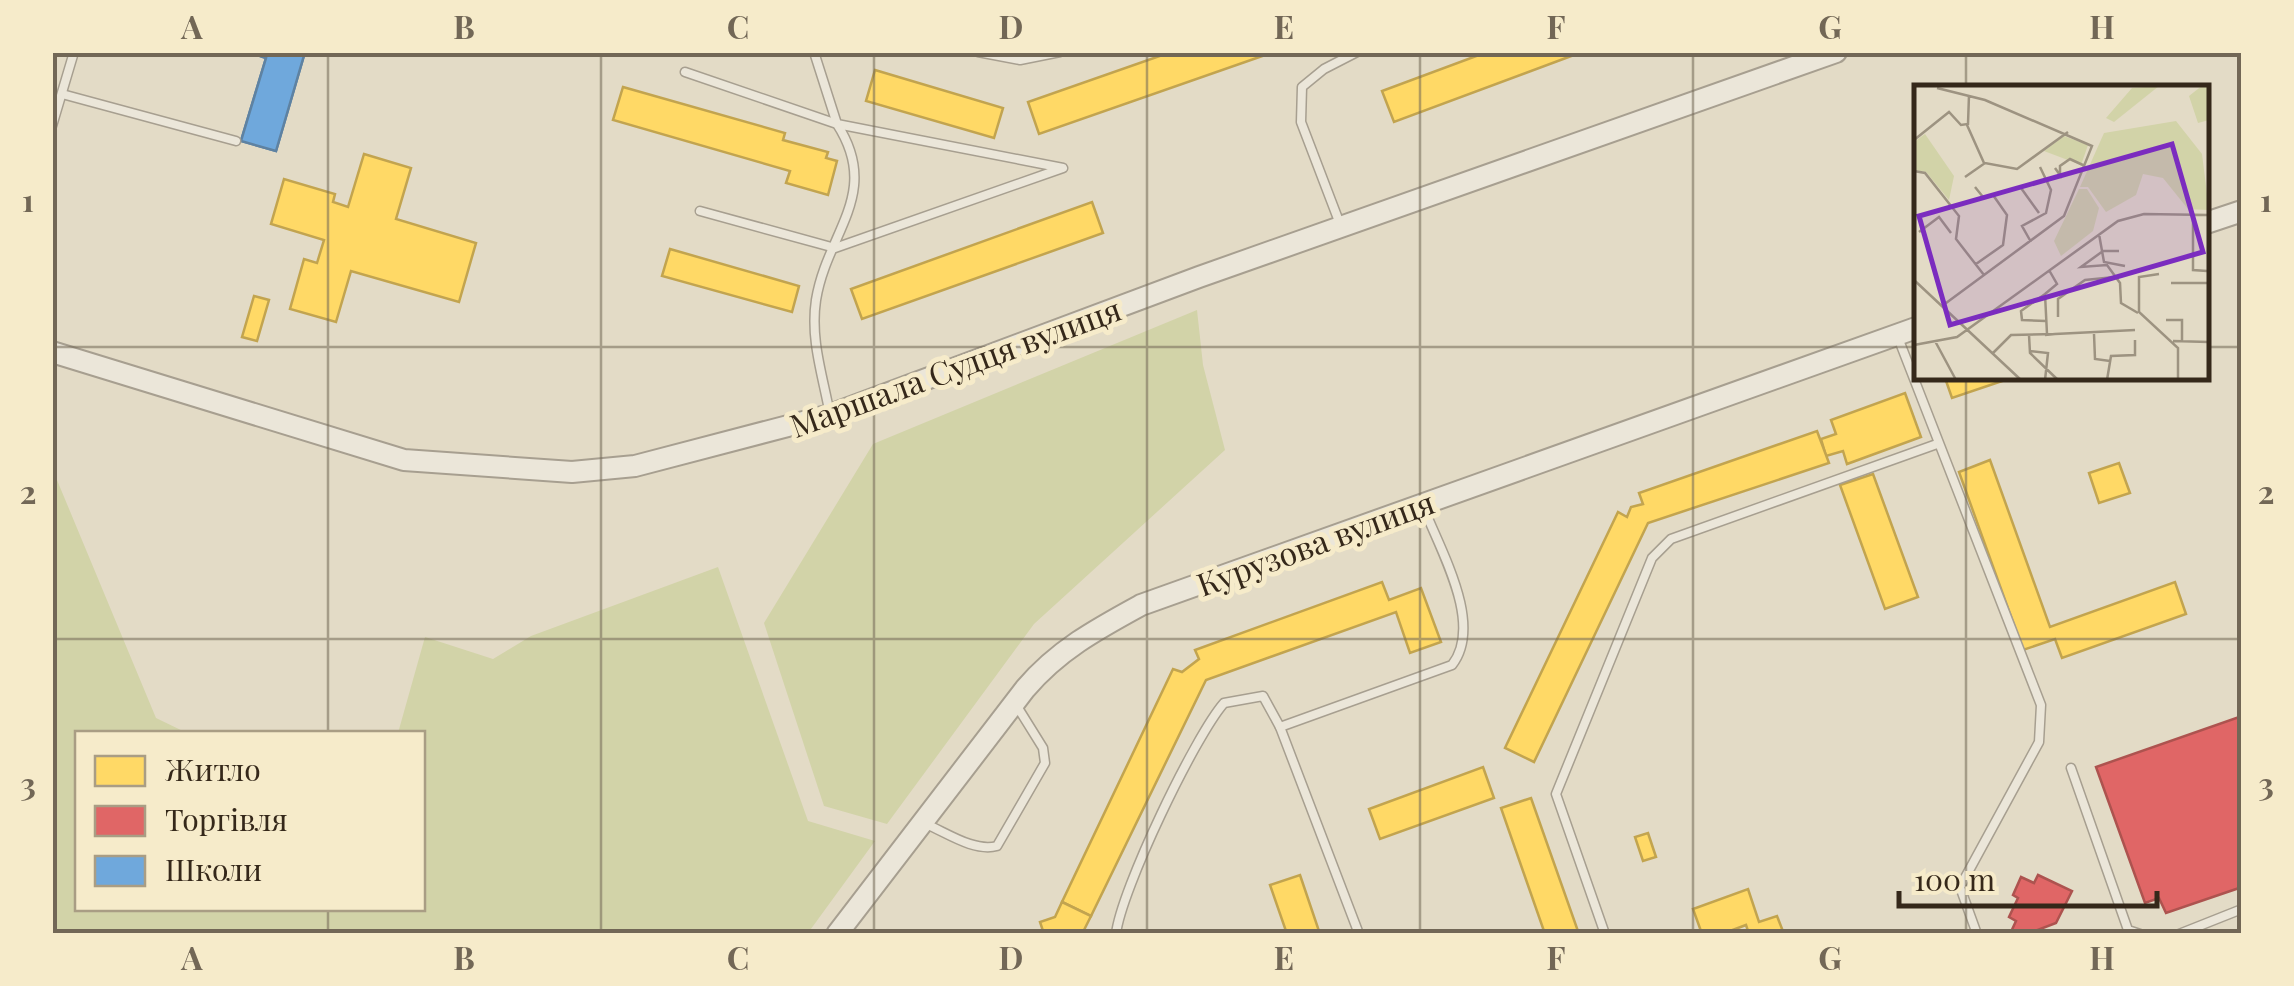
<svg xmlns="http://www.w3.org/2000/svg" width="2294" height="986" font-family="'Playfair Display',serif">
<rect width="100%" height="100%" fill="#e3dbc6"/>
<g fill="#d2d3a8">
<polygon points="1197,310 1203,365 1225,450 1034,624 887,824 824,806 764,623 873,444"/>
<polygon points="52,468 156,718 187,733 78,734 78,908 422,908 422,734 398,733 425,637 493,659 531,636 718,567 808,821 875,841 808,933 53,933"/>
</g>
<g fill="#ffd966" stroke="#c2a44f" stroke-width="2.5">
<polygon points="1171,52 1274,52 1039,134 1028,102"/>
<polygon points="1487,52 1582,52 1394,122 1382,91"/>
<polygon points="875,70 1003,108 994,138 866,101"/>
<polygon points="623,87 785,133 783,140 828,152 826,158 837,161 828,195 786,183 790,171 613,120"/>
<polygon points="364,154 411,168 396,219 476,243 459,302 351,271 336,322 290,309 304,259 317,263 324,240 271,224 284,179 335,194 333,202 348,207"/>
<polygon points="1092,202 1103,233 862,319 851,289"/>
<polygon points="670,249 799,286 792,312 662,276"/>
<polygon points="254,296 269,300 257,341 242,337"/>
<polygon points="1945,378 2011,378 1952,398"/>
<polygon points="1905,393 1921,437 1847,464 1843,451 1826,456 1821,439 1836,434 1831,420"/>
<polygon points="1817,431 1829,463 1648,523 1534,762 1505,748 1618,512 1627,517 1631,507 1643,504 1639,493"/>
<polygon points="1990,460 2050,627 2175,582 2186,614 2062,658 2055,639 2023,650 1959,472"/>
<polygon points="2119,463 2130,493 2099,503 2089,473"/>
<polygon points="1873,474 1918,597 1885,609 1840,485"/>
<polygon points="1382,582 1389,600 1421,588 1441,642 1410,653 1396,612 1206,680 1091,916 1062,902 1173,669 1182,672 1199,659 1195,650"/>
<polygon points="1483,767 1494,798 1380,839 1369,809"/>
<polygon points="1531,798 1579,934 1545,934 1501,808"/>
<polygon points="1648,833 1656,857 1643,861 1635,837"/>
<polygon points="1300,875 1320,934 1287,934 1270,885"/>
<polygon points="1748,889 1759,922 1777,916 1784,934 1749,934 1746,925 1722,934 1702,934 1693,909"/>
<polygon points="1062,902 1091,916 1082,934 1044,934 1040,922 1055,917"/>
</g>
<g fill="#e06666" stroke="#ad534f" stroke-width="2.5">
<polygon points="2242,716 2242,887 2166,913 2159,898 2145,903 2096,767"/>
<polygon points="2038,875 2072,891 2056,923 2027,934 2010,934 2016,921 2009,917 2018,898 2013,895 2021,877 2034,883"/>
</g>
<g fill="#6fa8dc" stroke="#5e82a2" stroke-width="2.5">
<polygon points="248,52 305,52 276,151 241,141 266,58"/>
<polygon points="248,52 305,52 276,151 241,141 266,58"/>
</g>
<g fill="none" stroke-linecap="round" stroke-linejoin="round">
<g stroke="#a79f90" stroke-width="11">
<g id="service">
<polyline points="978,52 1020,60 1060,52"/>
<path d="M685,72l152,52c45,70 -10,108 -21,176 -6,40 7,76 14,115"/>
<polyline points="62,94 236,141"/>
<polyline points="52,126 74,52"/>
<polyline points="700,211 835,248 1063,168 837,124 814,52"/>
<polyline points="1340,224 1301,122 1302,87 1324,69 1357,52"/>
<polyline points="1897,335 2041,705 2039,742 1960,887 1977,934"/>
<polyline points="1280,727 1359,934"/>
<polyline points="2071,768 2128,930 2140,934"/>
<path d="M926,824c21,9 48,28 71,22l48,-83 -2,-15 -28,-45"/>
<path d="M1116,934c5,-44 79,-198 108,-231l39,-7 17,31 172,-62c32,-41 -12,-115 -29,-159"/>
<polyline points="1605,934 1556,794 1652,558 1671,539 1937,444"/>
<polyline points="2179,934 2242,909"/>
</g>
</g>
<g stroke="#a79f90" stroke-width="24">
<g id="tertiary">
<polyline points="2206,223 2242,211"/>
<polyline points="52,352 404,460 572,472 635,466 830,415 1199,277 1836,52"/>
<path d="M837,934l188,-245c33,-39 72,-60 116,-84l775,-277"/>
</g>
</g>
<use href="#service" stroke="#ebe6d9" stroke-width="8"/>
<use href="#tertiary" stroke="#ebe6d9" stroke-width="20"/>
</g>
<path fill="none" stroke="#726756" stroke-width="2.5" stroke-opacity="0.55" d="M328,52v682M601,52v882M874,52v882M1147,52v882M1420,52v882M1693,52v882M1966,52v36M52,347h1864M2206,347h36M1966,378v556M52,639h2190M328,908v26"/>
<g text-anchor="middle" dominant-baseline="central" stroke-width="10" stroke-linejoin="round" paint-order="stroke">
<g font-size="32" fill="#35281a" stroke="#f6ebca">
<text transform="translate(955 366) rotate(-20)">Маршала Судця вулиця</text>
<text transform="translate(1315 542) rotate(-20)">Курузова вулиця</text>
</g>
</g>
<g transform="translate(1914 85)">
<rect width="295" height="295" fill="#e3dbc6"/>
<path d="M289,0h6v35l-11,3 -9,-27zM245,1l-45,36 -8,-4 26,-30zM262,36l26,33 7,56 -21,-1 -25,-31 -20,-4 -7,21 -30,17 -18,-25h-8l24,-54zM11,49l29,42 -5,24 -23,-28 -12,-2v-28zM150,51l24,9 -7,20 -37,-14zM165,104h8l12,19 -6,23 -32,25 -7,-15z" fill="#d2d3a8"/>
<path fill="none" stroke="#9d9381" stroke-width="2.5" d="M23,3l48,12 107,46 -28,70 -122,90M53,40l17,38M0,55l35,-28 12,13 7,-1 1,-29M141,83l5,7v-9l10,-7 15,7M0,86l11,2 34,43 -3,23 28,36M51,92l20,-14 32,6 51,-37M61,102l8,10 10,-2 14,20 -4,30 -27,19M107,103l18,25M279,130v55l14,1M5,147l20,-15 12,16M185,149l5,28 21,4M117,157l-9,-16 24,-13 5,-23 -11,-23M205,166h-16l-22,16 26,-2 13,18 1,20 17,10M245,189l-20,3v35l39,36v32M0,195l107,100M257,198h38M131,209l12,-10 -8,-14M144,232v-18l27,-19 30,-3M252,235h16v21M132,236l-24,-1 -1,-9 24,-17 2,40M141,249l80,-4M180,249l1,25 15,2M115,250l1,18 28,27M21,256l21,39M259,256l36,1M0,260l43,-8 161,-116 26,-7 65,1M115,266l19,2 -3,27M78,269l19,-19 44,-1 -10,1M193,295l4,-24 24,-1v-15"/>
<path fill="#7b2cbf" fill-opacity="0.15" stroke="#7b2cbf" stroke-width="5" d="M258,59l31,108 -253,73 -31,-109z"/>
<rect width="295" height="295" fill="none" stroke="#35281a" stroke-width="5"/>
</g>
<rect width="2294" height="986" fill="none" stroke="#f6ebca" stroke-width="110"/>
<rect x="75" y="731" width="350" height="180" fill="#f6ebca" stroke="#a99d84" stroke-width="2.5"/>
<rect x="95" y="756" width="50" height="30" fill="#ffd966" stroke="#a99d84" stroke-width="2.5"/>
<text x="165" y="781" font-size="30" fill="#35281a">Житло</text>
<rect x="95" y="806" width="50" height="30" fill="#e06666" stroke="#a99d84" stroke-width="2.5"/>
<text x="165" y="831" font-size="30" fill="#35281a">Торгівля</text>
<rect x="95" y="856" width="50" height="30" fill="#6fa8dc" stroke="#a99d84" stroke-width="2.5"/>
<text x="165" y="881" font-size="30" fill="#35281a">Школи</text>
<path d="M1899 891v15h258v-15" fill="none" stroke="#35281a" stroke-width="5"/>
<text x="1914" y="891" font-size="30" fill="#35281a" stroke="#f6ebca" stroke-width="8" paint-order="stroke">100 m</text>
<rect x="55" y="55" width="2184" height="876" fill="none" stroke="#726756" stroke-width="4"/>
<g font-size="32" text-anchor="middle" font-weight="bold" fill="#726756">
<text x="192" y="39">A</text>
<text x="464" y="39">B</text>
<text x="738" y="39">C</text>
<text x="1011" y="39">D</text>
<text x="1284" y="39">E</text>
<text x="1556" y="39">F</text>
<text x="1830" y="39">G</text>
<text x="2102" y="39">H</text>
<text x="28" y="212">1</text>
<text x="2266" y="212">1</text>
<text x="28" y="504">2</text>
<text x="2266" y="504">2</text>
<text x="28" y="796">3</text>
<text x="2266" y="796">3</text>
<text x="192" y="970">A</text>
<text x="464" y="970">B</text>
<text x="738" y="970">C</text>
<text x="1011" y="970">D</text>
<text x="1284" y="970">E</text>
<text x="1556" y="970">F</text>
<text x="1830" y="970">G</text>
<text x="2102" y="970">H</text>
</g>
</svg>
